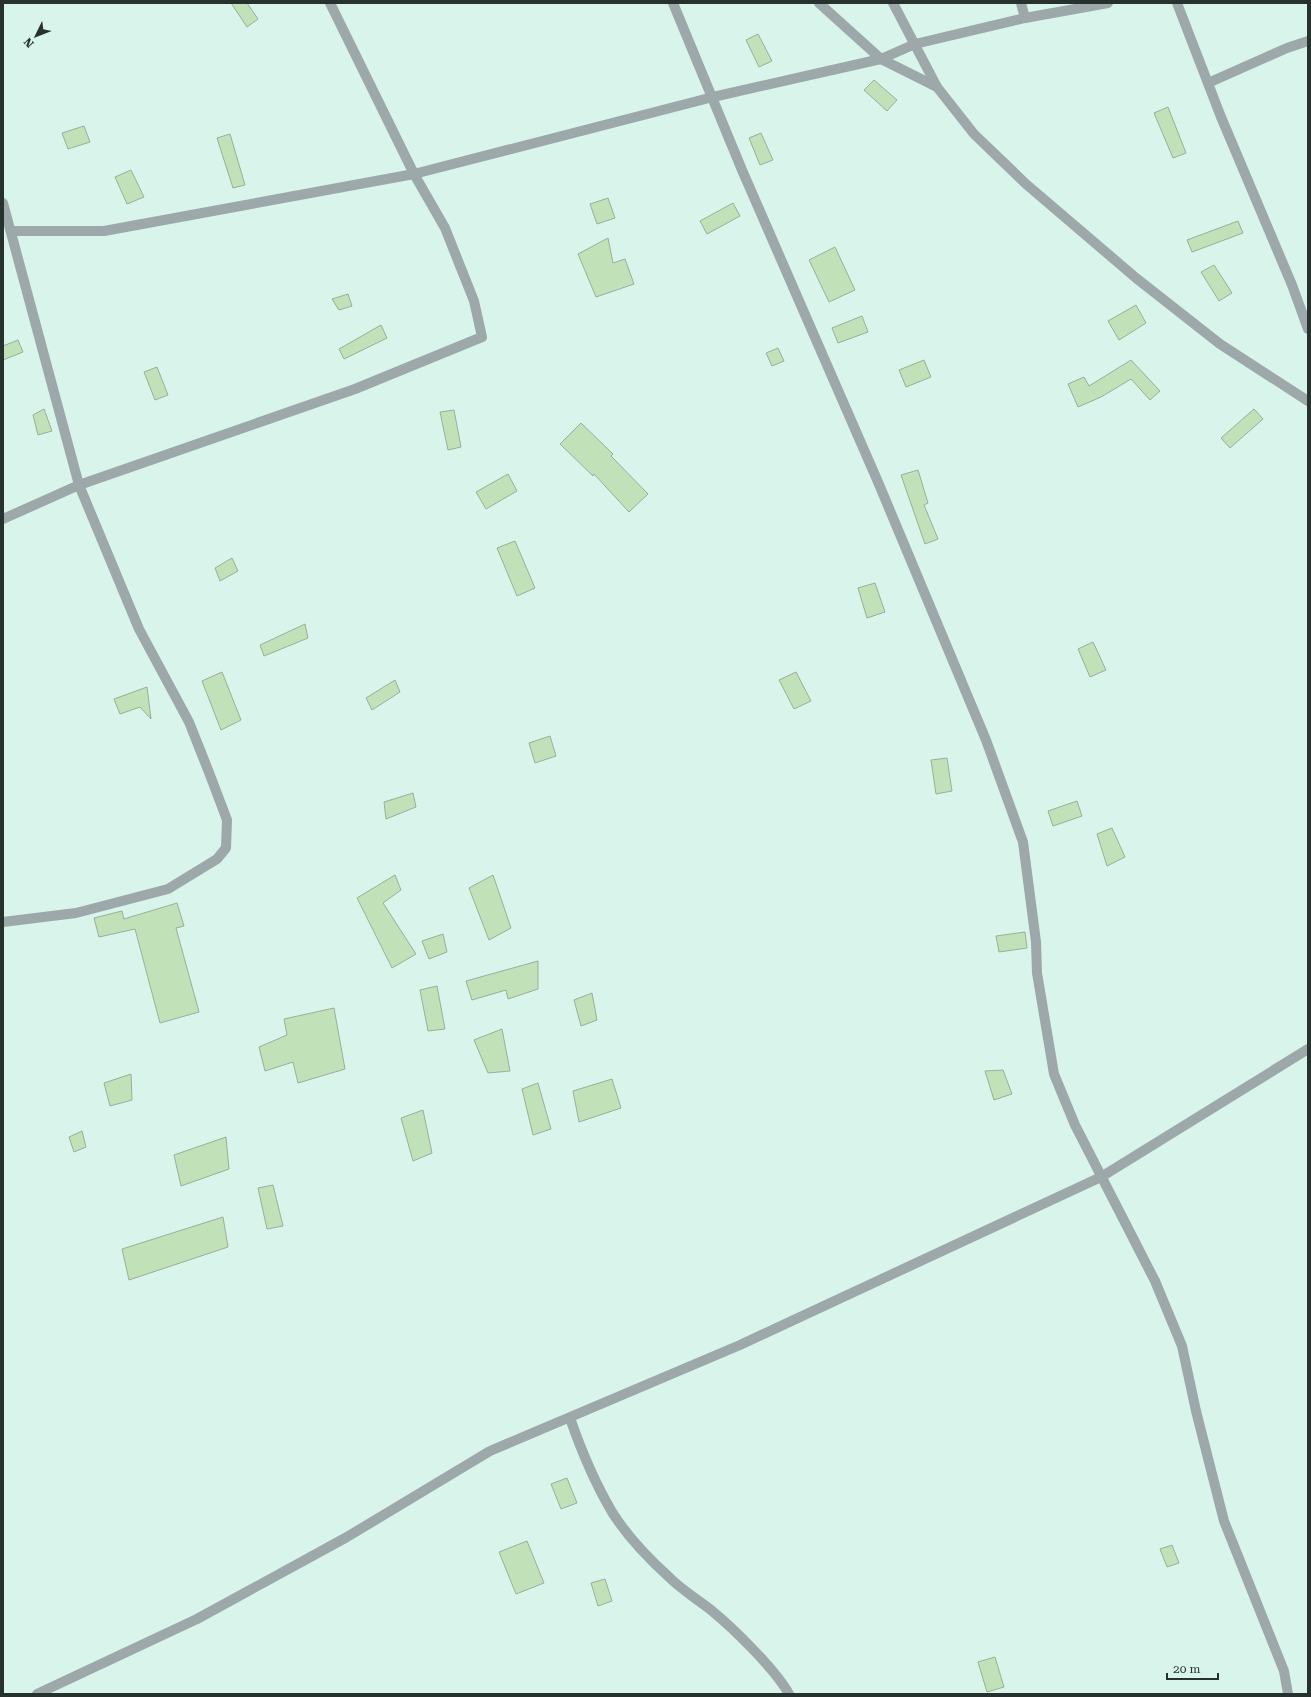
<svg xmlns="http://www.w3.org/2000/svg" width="1311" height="1697" font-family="'Roboto Serif',serif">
<rect width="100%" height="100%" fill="#d9f4eb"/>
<g fill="#c1e2b8" stroke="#9eac9a">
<polygon points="231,3 247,3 258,19 247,27"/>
<polygon points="758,34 772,61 759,67 746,40"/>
<polygon points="874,80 897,100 887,111 864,90"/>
<polygon points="1168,107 1186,153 1173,158 1154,113"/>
<polygon points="84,126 90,142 68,149 62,133"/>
<polygon points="761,133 773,160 760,165 749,138"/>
<polygon points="230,134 245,185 233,188 217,138"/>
<polygon points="131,170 144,197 127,204 115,177"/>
<polygon points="608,198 615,218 597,224 590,204"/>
<polygon points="733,203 740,216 707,234 700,221"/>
<polygon points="1238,221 1243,233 1192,252 1187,240"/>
<polygon points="608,238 613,263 625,259 634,284 596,297 578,254"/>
<polygon points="835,247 855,290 829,302 809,260"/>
<polygon points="1214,265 1232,293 1219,301 1201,272"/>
<polygon points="348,294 352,306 339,310 332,299"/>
<polygon points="1136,305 1146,323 1119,340 1108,321"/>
<polygon points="862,316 868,332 838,343 832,328"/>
<polygon points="381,325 387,338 344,359 339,349"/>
<polygon points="18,340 23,352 3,360 3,346"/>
<polygon points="778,348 784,361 772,366 766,353"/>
<polygon points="924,360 931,377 906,387 899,370"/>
<polygon points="1131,360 1160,391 1150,400 1131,379 1101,397 1078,407 1068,384 1084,377 1089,386"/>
<polygon points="157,367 168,395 155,400 144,372"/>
<polygon points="44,409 52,431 38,435 33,415"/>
<polygon points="1254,409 1263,419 1230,448 1221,438"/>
<polygon points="454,410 461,447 448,450 440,412"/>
<polygon points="581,423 613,454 611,456 648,494 629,512 594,474 593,476 560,444"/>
<polygon points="918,470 928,503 924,505 938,539 925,544 901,475"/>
<polygon points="508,474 517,491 486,509 476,492"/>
<polygon points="515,541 535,588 517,596 497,548"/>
<polygon points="232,558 238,571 220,581 215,568"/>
<polygon points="875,583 885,612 867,618 858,588"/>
<polygon points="305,624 308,638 264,656 260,645"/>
<polygon points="1093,642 1106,670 1090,677 1078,649"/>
<polygon points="222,672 241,720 221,730 202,681"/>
<polygon points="796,672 811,701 794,709 779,680"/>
<polygon points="395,680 400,692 372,710 366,698"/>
<polygon points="147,687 151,719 140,707 120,714 114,699"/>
<polygon points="550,736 556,756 535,763 529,743"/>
<polygon points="947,758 952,791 936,794 931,760"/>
<polygon points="413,793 416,807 386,819 384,802"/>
<polygon points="1077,801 1082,816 1053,826 1048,811"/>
<polygon points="1112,828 1125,857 1107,866 1097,834"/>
<polygon points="395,875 401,890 383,903 416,954 392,968 357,898"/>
<polygon points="493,875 511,928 489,940 469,888"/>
<polygon points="177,903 184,926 176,928 199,1012 160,1023 135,929 99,937 94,918 122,911 124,919"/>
<polygon points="1025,932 1027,948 999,952 996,936"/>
<polygon points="443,934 447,952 429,959 422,941"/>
<polygon points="538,961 538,989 508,999 506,990 472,1000 466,981"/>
<polygon points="437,986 445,1029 428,1031 420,990"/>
<polygon points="592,993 597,1020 581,1026 574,1000"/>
<polygon points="334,1008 345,1069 298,1083 293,1062 265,1071 259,1047 287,1035 284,1019"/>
<polygon points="502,1029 510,1071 488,1073 474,1040"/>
<polygon points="1003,1070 1012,1094 994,1100 985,1071"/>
<polygon points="131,1074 132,1100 110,1106 104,1083"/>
<polygon points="612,1079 621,1108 579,1122 573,1091"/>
<polygon points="538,1083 551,1129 533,1135 522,1089"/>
<polygon points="423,1110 432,1153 413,1161 401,1118"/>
<polygon points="82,1131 86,1147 74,1152 69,1137"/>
<polygon points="226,1137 229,1169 181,1186 174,1155"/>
<polygon points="273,1185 283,1226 267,1229 258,1188"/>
<polygon points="223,1217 228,1247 129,1280 122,1249"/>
<polygon points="567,1478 577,1503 561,1509 551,1484"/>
<polygon points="527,1541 544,1583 516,1594 499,1552"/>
<polygon points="1172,1545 1179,1563 1167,1567 1160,1549"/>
<polygon points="605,1579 612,1601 598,1606 591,1583"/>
<polygon points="995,1657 1004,1687 987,1692 978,1662"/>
</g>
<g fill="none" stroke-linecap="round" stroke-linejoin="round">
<g stroke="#9ca8a9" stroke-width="10">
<polyline points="673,3 742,170 878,482 986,740 1023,842 1036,942 1037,973 1054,1074 1075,1125 1155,1281 1182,1346 1196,1411 1224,1521 1284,1671 1288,1694"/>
<polyline points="819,3 881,59 937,87"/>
<polyline points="893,3 937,87 974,134 1026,184 1136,278 1220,344 1308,401"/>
<polyline points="1021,3 1025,18"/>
<polyline points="1177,3 1221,117 1292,285 1308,329"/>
<polyline points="1208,83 1287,48 1308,41"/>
<polyline points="3,203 79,485 355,389 482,337 474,301 445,228 414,174 713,97 881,59 915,44 1025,18 1108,3"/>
<polyline points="12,231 104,231 414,174 330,3"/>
<polyline points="3,519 79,485 139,629 189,722 210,775 227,820 226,848 217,859 168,889 76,913 3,922"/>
<path d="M570,1418c11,32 25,65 42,94 15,24 37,47 58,66 12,12 27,21 41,32 22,18 64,59 78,84"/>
<polyline points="37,1694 197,1619 347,1537 490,1451 740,1345 1101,1177 1308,1049"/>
</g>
</g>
<rect width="1311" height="1697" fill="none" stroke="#27312e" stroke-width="8"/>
<g transform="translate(36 36) rotate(227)" stroke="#d9f4eb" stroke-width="3" paint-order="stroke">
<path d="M0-3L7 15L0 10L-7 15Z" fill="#27312e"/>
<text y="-6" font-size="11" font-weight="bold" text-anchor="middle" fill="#27312e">N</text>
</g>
<path d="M1167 1673v6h51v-6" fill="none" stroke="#27312e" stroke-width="2"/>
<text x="1173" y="1673" font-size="12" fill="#27312e" stroke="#d9f4eb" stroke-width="3" paint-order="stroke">20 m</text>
</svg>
